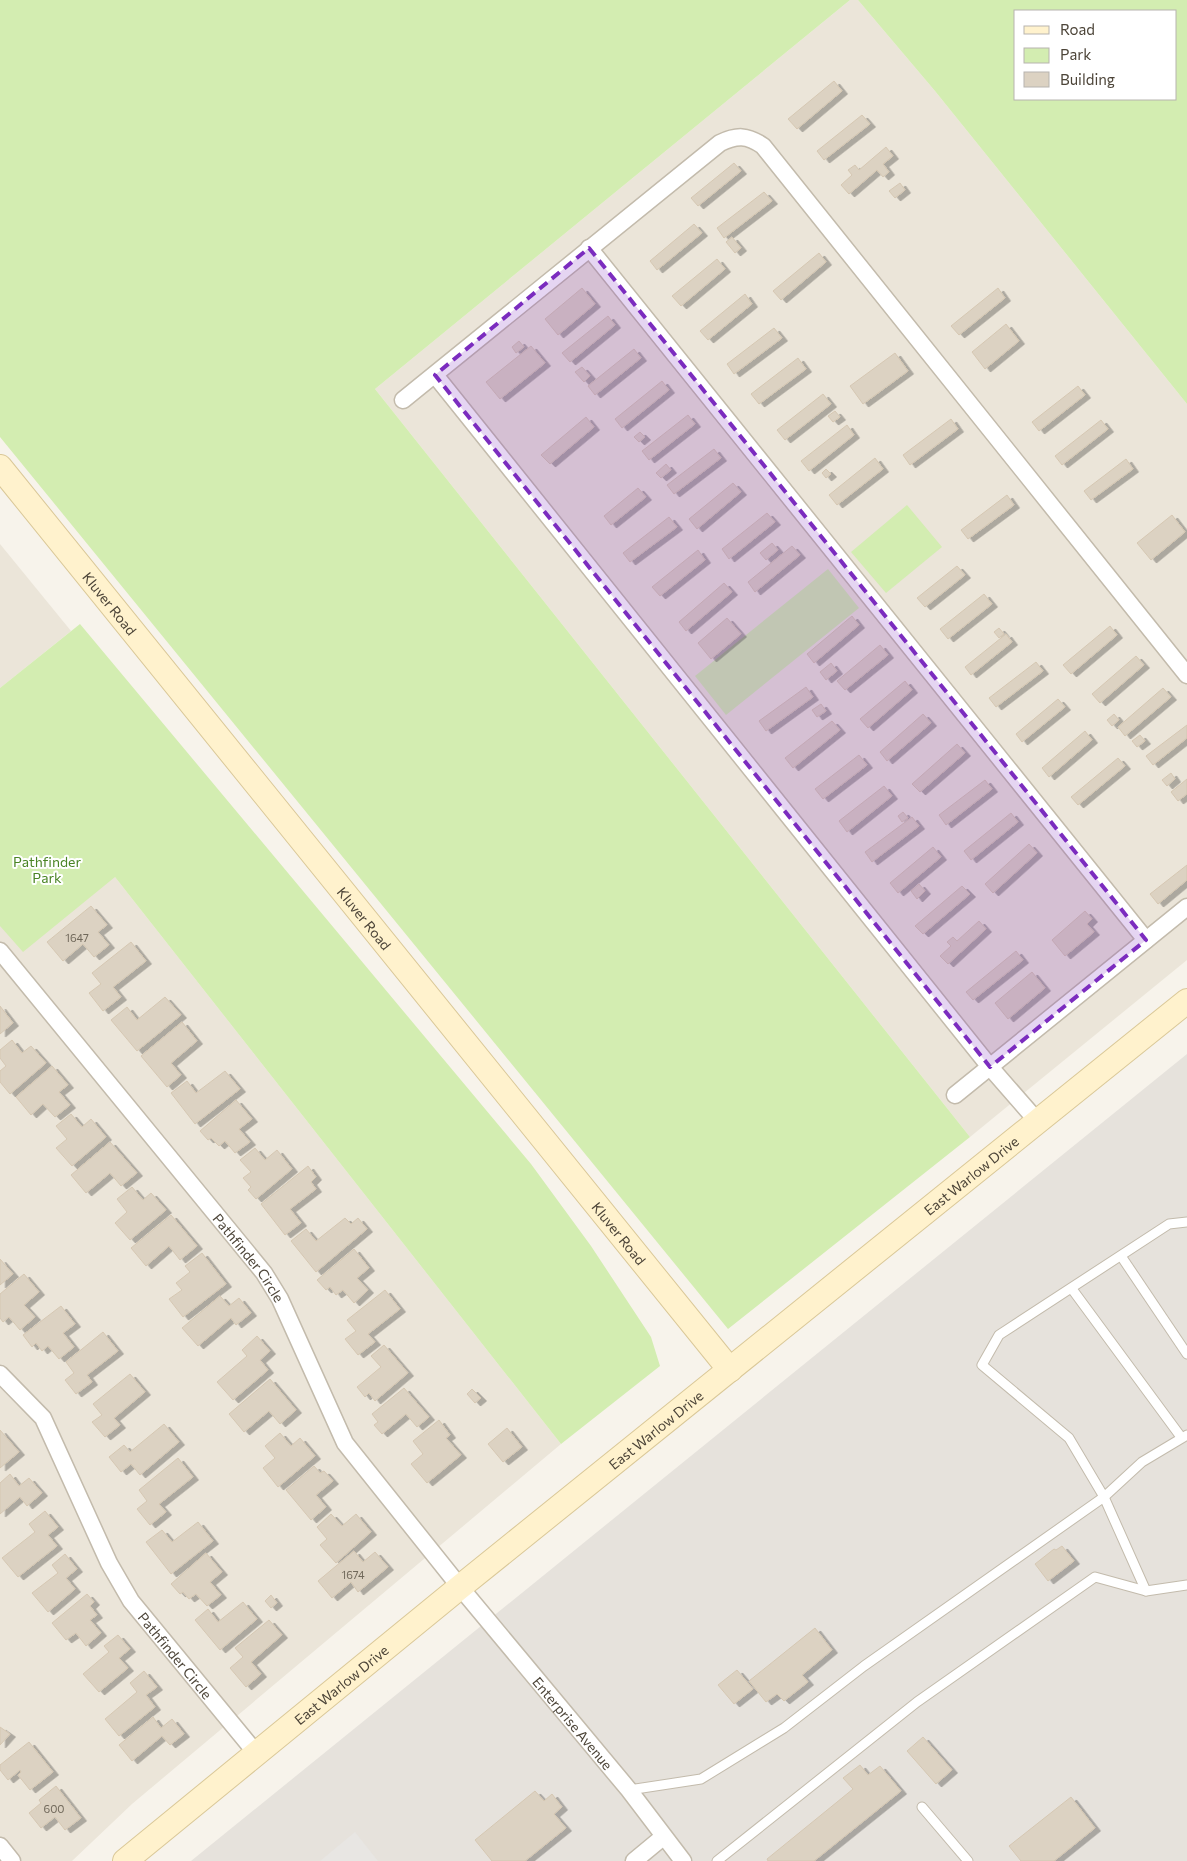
<svg xmlns="http://www.w3.org/2000/svg" width="1187" height="1861" font-family="Commissioner,sans-serif">
<defs>
<filter id="shadow"><feDropShadow dx="5.5" dy="3" stdDeviation="0" flood-color="#0004"/></filter>
</defs>
<rect width="100%" height="100%" fill="#f7f3eb"/>
<g fill="#ebe5d9">
<polygon points="850,0 858,0 935,91 1187,404 1187,960 970,1137 375,389"/>
<polygon points="0,544 71,631 0,688"/>
<polygon points="0,740 115,877 561,1444 132,1804 72,1861 0,1861"/>
</g>
<polygon fill="#e6e2dc" points="1187,1054 1187,1861 191,1861"/>
<g fill="#d3edb1" fill-rule="evenodd">
<polygon points="0,0 850,0 375,389 970,1137 728,1329 0,437"/>
<path d="M858,0h329v404l-252,-313zM1016,11h160v88h-160z"/>
<polygon points="907,505 942,547 886,593 851,552"/>
<polygon points="828,569 859,608 726,715 695,676"/>
<polygon points="80,624 531,1164 591,1246 651,1337 660,1366 561,1444 115,877 23,952 0,926 0,688"/>
</g>
<polygon fill="#e8e6e3" points="355,1832 378,1861 320,1861"/>
<g fill="#dcd2c2" stroke="#d5c7b2" filter="url(#shadow)">
<polygon points="834,81 842,91 797,129 788,119"/>
<polygon points="862,115 870,124 824,160 817,151"/>
<polygon points="886,147 893,156 883,164 889,172 883,177 877,170 849,194 841,185 852,175 848,170 855,165 859,170"/>
<polygon points="734,163 741,171 698,206 691,198"/>
<polygon points="900,183 905,190 895,198 889,191"/>
<polygon points="764,192 772,201 724,238 717,228"/>
<polygon points="694,224 702,233 657,270 650,261"/>
<polygon points="732,237 741,248 735,253 726,242"/>
<polygon points="819,253 826,262 781,300 773,291"/>
<polygon points="717,259 725,269 681,306 672,296"/>
<polygon points="582,288 595,304 558,335 545,319"/>
<polygon points="998,288 1005,298 959,335 951,326"/>
<polygon points="745,294 752,304 708,340 700,331"/>
<polygon points="608,316 615,325 570,362 562,353"/>
<polygon points="1006,324 1019,341 985,369 972,352"/>
<polygon points="774,328 782,338 734,374 727,364"/>
<polygon points="519,341 524,347 516,353 512,347"/>
<polygon points="531,346 545,363 500,399 486,382"/>
<polygon points="634,349 641,358 595,395 588,386"/>
<polygon points="895,353 908,371 863,404 850,386"/>
<polygon points="798,358 806,369 759,404 751,394"/>
<polygon points="582,367 590,376 584,382 575,372"/>
<polygon points="662,381 669,390 622,428 615,419"/>
<polygon points="1078,386 1085,395 1039,431 1032,422"/>
<polygon points="823,394 831,404 785,440 777,430"/>
<polygon points="835,411 840,417 833,422 828,416"/>
<polygon points="688,415 695,424 649,460 642,451"/>
<polygon points="586,417 594,427 550,464 541,455"/>
<polygon points="951,419 958,429 910,465 903,455"/>
<polygon points="1101,420 1108,429 1062,465 1055,456"/>
<polygon points="847,425 854,435 809,471 801,461"/>
<polygon points="640,432 645,437 639,442 634,437"/>
<polygon points="714,449 721,458 674,494 667,485"/>
<polygon points="875,458 883,469 837,505 829,495"/>
<polygon points="1126,459 1133,469 1091,500 1084,491"/>
<polygon points="666,464 671,470 661,478 656,473"/>
<polygon points="826,469 831,474 826,478 822,473"/>
<polygon points="733,483 741,492 697,529 689,519"/>
<polygon points="638,488 646,497 611,525 604,516"/>
<polygon points="1007,495 1014,505 968,539 961,530"/>
<polygon points="767,513 775,522 729,559 722,549"/>
<polygon points="1172,515 1185,532 1151,560 1137,543"/>
<polygon points="669,517 677,527 630,562 623,553"/>
<polygon points="772,543 778,550 766,560 760,553"/>
<polygon points="792,546 800,555 755,592 748,582"/>
<polygon points="698,550 705,560 660,596 652,587"/>
<polygon points="957,566 965,575 925,607 917,598"/>
<polygon points="724,583 732,592 686,631 679,622"/>
<polygon points="984,594 992,604 948,639 940,629"/>
<polygon points="852,616 859,625 814,663 807,654"/>
<polygon points="727,618 741,634 711,659 698,643"/>
<polygon points="1110,626 1117,635 1071,674 1063,665"/>
<polygon points="999,628 1004,634 999,638 994,632"/>
<polygon points="1006,634 1012,642 971,675 965,667"/>
<polygon points="880,645 888,655 845,690 837,681"/>
<polygon points="1136,656 1144,665 1100,703 1092,694"/>
<polygon points="1036,662 1043,671 996,707 989,698"/>
<polygon points="831,663 837,671 826,680 820,672"/>
<polygon points="905,681 912,690 868,728 860,719"/>
<polygon points="806,687 813,697 766,731 759,721"/>
<polygon points="1163,688 1171,697 1125,736 1118,727"/>
<polygon points="1058,699 1065,707 1022,742 1016,734"/>
<polygon points="821,704 826,711 817,717 812,710"/>
<polygon points="923,714 931,723 887,761 880,752"/>
<polygon points="1114,714 1119,720 1112,726 1107,720"/>
<polygon points="832,721 840,730 793,768 785,758"/>
<polygon points="1187,725 1187,738 1153,765 1146,756"/>
<polygon points="1085,731 1092,740 1049,777 1042,768"/>
<polygon points="1140,735 1145,741 1137,747 1132,741"/>
<polygon points="957,744 965,753 920,792 912,784"/>
<polygon points="859,755 867,765 823,799 815,789"/>
<polygon points="1118,758 1125,766 1078,805 1071,797"/>
<polygon points="1171,773 1175,779 1167,786 1162,780"/>
<polygon points="1187,779 1187,794 1178,801 1171,792"/>
<polygon points="985,780 992,789 946,825 939,815"/>
<polygon points="884,786 892,796 847,832 839,821"/>
<polygon points="903,812 908,818 902,822 898,816"/>
<polygon points="1011,813 1018,822 971,860 964,851"/>
<polygon points="912,817 919,826 872,862 865,852"/>
<polygon points="1029,844 1037,853 993,893 985,884"/>
<polygon points="933,847 941,857 898,893 890,883"/>
<polygon points="1187,865 1187,880 1158,904 1150,894"/>
<polygon points="919,884 925,891 917,899 911,891"/>
<polygon points="962,886 970,894 923,934 915,926"/>
<polygon points="91,906 107,925 98,932 109,945 94,957 83,944 63,961 47,942"/>
<polygon points="1085,911 1092,919 1087,924 1094,932 1065,956 1052,940"/>
<polygon points="979,921 986,929 948,964 940,956 951,946 947,942 953,937 957,941"/>
<polygon points="131,942 146,961 113,987 121,997 103,1011 89,993 101,984 92,973"/>
<polygon points="1016,951 1023,960 973,1000 966,992"/>
<polygon points="1032,972 1045,988 1008,1019 995,1003"/>
<polygon points="165,997 181,1015 137,1051 111,1020 127,1007 137,1020"/>
<polygon points="0,1006 13,1023 0,1034"/>
<polygon points="182,1022 197,1041 171,1063 181,1075 167,1087 141,1056"/>
<polygon points="12,1040 22,1053 31,1046 46,1063 10,1094 0,1082 0,1071 6,1066 0,1058 0,1050"/>
<polygon points="52,1066 68,1085 59,1092 70,1105 55,1117 43,1104 31,1115 16,1097"/>
<polygon points="225,1071 240,1089 195,1124 171,1093 187,1081 196,1093"/>
<polygon points="236,1100 252,1119 239,1129 250,1142 235,1153 225,1141 219,1146 211,1138 208,1140 200,1131"/>
<polygon points="71,1114 82,1127 91,1119 106,1137 72,1166 56,1148 67,1139 56,1126"/>
<polygon points="110,1142 137,1173 121,1186 110,1173 86,1193 71,1175"/>
<polygon points="255,1148 265,1160 277,1150 292,1169 256,1199 248,1190 251,1187 243,1178 251,1172 240,1160"/>
<polygon points="308,1166 316,1177 311,1182 316,1189 290,1209 301,1223 285,1235 261,1204"/>
<polygon points="132,1187 143,1200 151,1193 166,1210 130,1240 115,1223 127,1212 117,1199"/>
<polygon points="171,1215 197,1246 180,1260 169,1246 146,1266 131,1248"/>
<polygon points="345,1218 351,1224 358,1218 367,1229 316,1272 291,1241 306,1229 316,1241"/>
<polygon points="354,1249 369,1268 357,1278 368,1290 354,1303 343,1290 336,1295 330,1287 326,1290 317,1280"/>
<polygon points="202,1253 226,1284 183,1317 169,1299 182,1290 176,1283 190,1272 185,1266"/>
<polygon points="0,1259 13,1274 0,1285"/>
<polygon points="24,1274 39,1292 24,1305 35,1317 20,1330 9,1317 3,1322 0,1318 0,1294"/>
<polygon points="385,1290 400,1309 368,1334 375,1342 358,1355 345,1339 356,1331 347,1320"/>
<polygon points="220,1296 229,1306 239,1298 251,1313 236,1325 231,1318 198,1346 182,1328"/>
<polygon points="61,1306 75,1324 63,1333 74,1347 59,1359 48,1346 42,1351 36,1343 32,1347 23,1335"/>
<polygon points="103,1332 118,1351 87,1375 92,1382 76,1394 65,1380 74,1373 66,1362"/>
<polygon points="257,1336 270,1351 260,1360 268,1370 233,1400 217,1382 247,1356 242,1350"/>
<polygon points="384,1345 408,1373 375,1401 369,1393 365,1397 357,1387 381,1367 371,1356"/>
<polygon points="130,1374 145,1392 114,1418 120,1425 105,1437 92,1422 102,1415 93,1404"/>
<polygon points="270,1379 296,1410 280,1424 269,1411 244,1432 229,1414"/>
<polygon points="404,1388 429,1417 417,1427 406,1414 382,1434 374,1425 378,1422 372,1414"/>
<polygon points="472,1389 481,1398 475,1403 467,1394"/>
<polygon points="439,1420 450,1435 446,1438 461,1455 427,1483 411,1464 423,1454 413,1441"/>
<polygon points="164,1424 179,1442 140,1475 131,1464 121,1472 109,1457 124,1445 130,1452"/>
<polygon points="507,1428 522,1447 503,1462 488,1444"/>
<polygon points="0,1430 19,1452 0,1468"/>
<polygon points="280,1433 291,1446 300,1438 315,1456 278,1487 263,1468 275,1458 265,1446"/>
<polygon points="178,1458 193,1477 159,1504 166,1512 150,1525 137,1509 147,1501 139,1490"/>
<polygon points="314,1466 320,1473 324,1471 333,1481 316,1495 326,1507 311,1520 286,1490"/>
<polygon points="10,1474 19,1486 29,1478 42,1493 27,1506 20,1497 0,1514 0,1483"/>
<polygon points="45,1511 58,1527 48,1535 57,1546 18,1577 2,1558 35,1532 29,1524"/>
<polygon points="331,1514 342,1526 356,1514 371,1532 336,1563 320,1545 327,1539 317,1527"/>
<polygon points="198,1522 213,1541 171,1574 146,1542 162,1530 172,1542"/>
<polygon points="1062,1546 1074,1561 1048,1581 1035,1564 1054,1549 1056,1550"/>
<polygon points="354,1551 363,1562 375,1552 388,1567 358,1592 351,1582 332,1598 318,1581"/>
<polygon points="206,1553 222,1572 210,1582 221,1595 207,1606 196,1594 189,1599 183,1592 180,1594 171,1584"/>
<polygon points="65,1554 77,1569 66,1578 75,1589 48,1612 32,1593 58,1573 52,1565"/>
<polygon points="87,1594 94,1602 90,1606 97,1615 90,1620 101,1633 86,1646 76,1633 66,1640 52,1623"/>
<polygon points="271,1595 277,1603 271,1608 265,1601"/>
<polygon points="243,1602 257,1619 220,1650 195,1620 208,1609 218,1622"/>
<polygon points="269,1620 282,1635 251,1662 261,1674 246,1687 230,1668 243,1657 235,1648"/>
<polygon points="815,1628 832,1650 802,1675 808,1682 784,1701 777,1694 766,1702 749,1681"/>
<polygon points="118,1635 130,1649 119,1658 128,1668 99,1692 83,1674 109,1652 104,1646"/>
<polygon points="737,1670 753,1689 734,1704 718,1685"/>
<polygon points="144,1671 157,1687 146,1695 155,1707 119,1736 105,1719 137,1692 130,1683"/>
<polygon points="153,1717 161,1728 172,1719 184,1734 170,1745 162,1736 132,1761 119,1745"/>
<polygon points="0,1727 10,1734 0,1745"/>
<polygon points="923,1737 952,1770 936,1784 907,1751"/>
<polygon points="29,1742 53,1772 30,1790 18,1775 21,1772 20,1770 8,1780 0,1770 0,1765"/>
<polygon points="860,1765 868,1775 880,1766 901,1791 814,1861 768,1861 767,1859 853,1789 843,1778"/>
<polygon points="56,1786 81,1818 65,1830 55,1817 41,1828 29,1813 41,1803 39,1800"/>
<polygon points="535,1791 544,1801 552,1794 562,1807 554,1814 566,1828 525,1861 492,1861 475,1840"/>
<polygon points="1071,1797 1095,1828 1054,1861 1021,1861 1009,1846"/>
</g>
<g fill="none" stroke-linecap="round" stroke-linejoin="round">
<g stroke="#c3bbac" stroke-width="11">
<g id="lane">
<polyline points="1121,1256 1187,1354"/>
<polyline points="1072,1289 1181,1437"/>
<polyline points="1146,1591 1104,1497 1069,1438 982,1365 999,1335 1169,1224 1187,1222"/>
<polyline points="629,1790 701,1779 784,1728 864,1666 1104,1497 1142,1462 1187,1435"/>
<polyline points="922,1807 968,1861"/>
<polyline points="717,1861 917,1702 1095,1577 1146,1591 1187,1585"/>
</g>
</g>
<g stroke="#c3bbac" stroke-width="19">
<g id="street">
<polyline points="589,248 1146,940"/>
<polyline points="435,375 990,1067 1038,1122"/>
<path d="M403,400l317,-257c17,-8 27,-8 43,3l424,529"/>
<path id="s1" d="M0,951l264,322 16,26 65,144 115,144 169,203 54,71"/>
<polyline points="955,1095 1187,907"/>
<path id="s2" d="M0,1374l43,44 66,145 22,38 125,152"/>
<polyline points="0,1846 12,1861"/>
<polyline points="634,1861 663,1837"/>
</g>
</g>
<g stroke="#dac898" stroke-width="26">
<g id="secondary">
<path id="s3" d="M0,467l730,903"/>
<path id="s4" d="M125,1861l335,-274 727,-586"/>
</g>
</g>
<use href="#lane" stroke="#fff" stroke-width="9"/>
<use href="#street" stroke="#fff" stroke-width="16"/>
<use href="#secondary" stroke="#fff2cd" stroke-width="24"/>
</g>
<path fill="#7b2cbf" fill-opacity="0.2" stroke="#7b2cbf" stroke-width="4" stroke-dasharray="10 6" stroke-linejoin="round" d="M589,248l557,692 -156,127 -555,-692z"/>
<g text-anchor="middle" dominant-baseline="central" stroke-width="4" stroke-linejoin="round" paint-order="stroke">
<g font-size="11" fill="#70685a">
<text x="77" y="937">1647</text>
<text x="353" y="1574">1674</text>
<text x="54" y="1808">600</text>
</g>
<g font-size="14" fill="#4c4438" stroke="#fff">
<text stroke="none"><textPath href="#s3" startOffset="175">Kluver Road</textPath></text>
<text stroke="none"><textPath href="#s3" startOffset="580">Kluver Road</textPath></text>
<text stroke="none"><textPath href="#s4" startOffset="1089">East Warlow Drive</textPath></text>
<text stroke="none"><textPath href="#s3" startOffset="985">Kluver Road</textPath></text>
<text stroke="none"><textPath href="#s1" startOffset="395">Pathfinder Circle</textPath></text>
<text stroke="none"><textPath href="#s4" startOffset="684">East Warlow Drive</textPath></text>
<text stroke="none"><textPath href="#s2" startOffset="335">Pathfinder Circle</textPath></text>
<text stroke="none"><textPath href="#s4" startOffset="279">East Warlow Drive</textPath></text>
<text stroke="none"><textPath href="#s1" startOffset="966">Enterprise Avenue</textPath></text>
</g>
<g font-size="14" fill="#4a8425" stroke="#fff">
<text x="47" y="861">Pathfinder<tspan x="47" dy="16">Park</tspan></text>
</g>
</g>
<rect x="1014" y="10" width="162" height="90" fill="#ffffff" stroke="#b7b4af"/>
<rect x="1024" y="26" width="25" height="8" fill="#fff2cd" stroke="#b7b4af"/>
<text x="1060" y="35" font-size="15" fill="#4c4438">Road</text>
<rect x="1024" y="48" width="25" height="15" fill="#d3edb1" stroke="#b7b4af"/>
<text x="1060" y="60" font-size="15" fill="#4c4438">Park</text>
<rect x="1024" y="72" width="25" height="15" fill="#dcd2c2" stroke="#b7b4af"/>
<text x="1060" y="85" font-size="15" fill="#4c4438">Building</text>
</svg>
